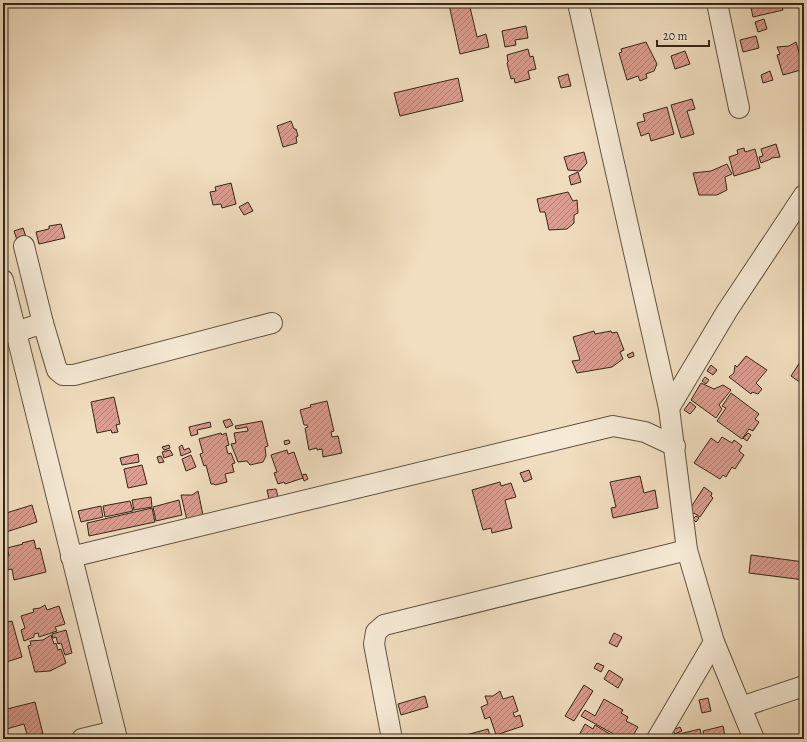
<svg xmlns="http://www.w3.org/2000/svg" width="807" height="742" font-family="Alegreya,serif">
<defs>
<pattern id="building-hatch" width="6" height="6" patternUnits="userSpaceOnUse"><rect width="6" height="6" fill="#dd9d90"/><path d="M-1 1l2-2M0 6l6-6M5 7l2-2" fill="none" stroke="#b48075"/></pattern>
</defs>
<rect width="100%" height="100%" fill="#f1dec0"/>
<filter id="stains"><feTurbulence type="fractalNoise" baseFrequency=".005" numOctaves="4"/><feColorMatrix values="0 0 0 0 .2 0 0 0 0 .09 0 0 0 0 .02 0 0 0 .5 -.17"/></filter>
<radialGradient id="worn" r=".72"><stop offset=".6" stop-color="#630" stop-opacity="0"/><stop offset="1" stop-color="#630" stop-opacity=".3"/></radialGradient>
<g fill="url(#building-hatch)" stroke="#332617">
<polygon points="456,3 469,3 477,37 486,34 489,47 460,54 449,5"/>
<polygon points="651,3 662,3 652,6"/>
<polygon points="750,3 793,3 794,4 782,7 783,10 753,17"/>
<polygon points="764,19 767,29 758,32 755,22"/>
<polygon points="526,26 528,38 515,40 516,45 505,47 502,31"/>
<polygon points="756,36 759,48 743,52 740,40"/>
<polygon points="646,42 657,64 654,71 646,74 647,78 640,81 638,76 627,80 619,53 622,52 621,49"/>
<polygon points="796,42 804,69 783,75 777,55 780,54 777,47 789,46"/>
<polygon points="528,49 530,57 533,56 536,69 528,71 530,79 515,83 514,78 511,79 507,63 508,62 507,55"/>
<polygon points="685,51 690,64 675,69 671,56"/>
<polygon points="770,71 773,80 763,83 761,75"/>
<polygon points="568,74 571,86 561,88 558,77"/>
<polygon points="458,78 463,101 400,116 394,93"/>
<polygon points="692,99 695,109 687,111 694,134 681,138 671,105"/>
<polygon points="667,107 674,134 651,141 649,133 641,136 637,123 645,121 643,114"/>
<polygon points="291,121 294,129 296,129 298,136 296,137 297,143 283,147 277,126"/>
<polygon points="776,144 780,157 771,158 771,159 761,163 759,157 763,156 761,149"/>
<polygon points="744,148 745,152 755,149 760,168 734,176 729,157 738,154 737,150"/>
<polygon points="584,152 587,163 580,171 568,170 564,157"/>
<polygon points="727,164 732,174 725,177 727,190 717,195 699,195 693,173 711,171"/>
<polygon points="578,172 581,182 571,185 569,176"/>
<polygon points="231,183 236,204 222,208 221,204 213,205 210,192 216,191 215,187"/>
<polygon points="568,192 573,201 577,200 578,213 574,215 574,223 567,229 549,230 545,212 540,212 537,199"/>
<polygon points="248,202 253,211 244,215 239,207"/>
<polygon points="61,224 65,238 39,244 36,232 49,229 49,226"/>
<polygon points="23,228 27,240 18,243 14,231"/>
<polygon points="594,331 595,334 611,331 612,333 617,332 624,350 620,352 623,359 612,367 577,373 572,361 580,360 573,337"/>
<polygon points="633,352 634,356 629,358 627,355"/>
<polygon points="746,356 767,370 756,383 762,389 758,394 752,392 751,394 729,377 734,373 735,365 737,367"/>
<polygon points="804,356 804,385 791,376"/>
<polygon points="711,365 717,370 713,375 707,371"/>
<polygon points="705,377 709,380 706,384 702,381"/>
<polygon points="701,383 714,389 723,385 731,390 719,405 722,409 716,418 691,400"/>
<polygon points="731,393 759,414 755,419 759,422 753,431 749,429 742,439 717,421 726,408 722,406"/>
<polygon points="114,397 120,424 116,425 118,432 112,433 111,430 97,433 91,402"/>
<polygon points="327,401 334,431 331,432 332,437 338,436 342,453 323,457 322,449 317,450 317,448 309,450 305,428 308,427 307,425 304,425 300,410 311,407 310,405"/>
<polygon points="690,402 696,407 690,414 684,410"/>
<polygon points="230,419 233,425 226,428 223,421"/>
<polygon points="262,421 268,446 265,447 266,456 263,462 250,465 247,461 238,462 231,444 236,443 234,433 248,431 247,427 236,429 235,426"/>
<polygon points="210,422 211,427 197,430 198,434 191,436 189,427"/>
<polygon points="221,433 222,435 226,433 229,445 226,446 228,454 231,453 235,463 232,464 234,472 225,474 227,482 215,485 214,484 211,484 206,465 204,466 200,454 203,453 199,439"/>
<polygon points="748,433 751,435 747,441 743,438"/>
<polygon points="722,437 732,443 734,440 742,446 739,451 744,455 735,469 732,467 726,477 723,475 720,479 694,463 711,438 718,443"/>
<polygon points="289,440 290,443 285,445 284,441"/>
<polygon points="169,445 170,448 164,450 162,447"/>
<polygon points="182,445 184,450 189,448 191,452 181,456 179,447"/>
<polygon points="170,450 173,455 164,458 162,452"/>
<polygon points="287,450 288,454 294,452 303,478 285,484 284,482 278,484 274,473 277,472 271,455"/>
<polygon points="138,454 139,462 122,465 120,458"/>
<polygon points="191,455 196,467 186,471 182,459"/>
<polygon points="161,456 164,462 159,463 157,457"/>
<polygon points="142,465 147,484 128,488 124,469"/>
<polygon points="529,470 532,479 524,482 520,473"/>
<polygon points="306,474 308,479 304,481 302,475"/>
<polygon points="640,476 644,493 655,490 658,508 613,518 611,508 616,507 610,482"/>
<polygon points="500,482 501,486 511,483 516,497 505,500 512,528 492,533 491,528 483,530 472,490"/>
<polygon points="704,487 712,493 711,496 713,498 700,517 694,513 692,515 688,512"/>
<polygon points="276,489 278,497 269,499 267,490"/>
<polygon points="198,491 203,515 187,520 181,495 192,495"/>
<polygon points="151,497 152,507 134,510 132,500"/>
<polygon points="179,500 182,515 156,521 153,507"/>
<polygon points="130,501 133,511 105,517 103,506"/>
<polygon points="32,505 37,522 3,533 3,514"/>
<polygon points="101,506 103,517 81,522 78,511"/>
<polygon points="152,508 155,522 89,536 87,523"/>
<polygon points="696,516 699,518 696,522 693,519"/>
<polygon points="34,540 36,549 40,548 46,572 14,580 12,569 7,570 4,557 9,556 7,548 23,544 22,543"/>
<polygon points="751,555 804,562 804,580 749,573"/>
<polygon points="45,605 47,610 59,606 65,624 55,627 57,631 39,637 38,633 34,634 34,637 24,641 21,630 25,628 21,616 34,612 33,609 40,608"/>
<polygon points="12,621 22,657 3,663 3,623"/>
<polygon points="66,630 72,653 65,655 61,643 58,644 56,637 53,638 52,634"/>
<polygon points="614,633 622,637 617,647 609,643"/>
<polygon points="51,635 54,644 56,643 58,650 61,649 66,663 50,671 35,672 28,646 31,645 30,641 43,640"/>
<polygon points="597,663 604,666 601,672 594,668"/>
<polygon points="609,670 623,679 618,688 604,679"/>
<polygon points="584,685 593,691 574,721 565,716"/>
<polygon points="500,691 503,699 513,696 518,711 513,713 515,717 520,715 523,726 496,735 490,717 485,719 481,707 488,704 485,696 493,696"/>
<polygon points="425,696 428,707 401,715 398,704"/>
<polygon points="708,698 711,711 702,713 699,700"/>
<polygon points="604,699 623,710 621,713 628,717 626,721 638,727 631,739 626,739 620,736 619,737 581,716 585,710 595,716"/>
<polygon points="35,702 43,734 28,738 24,724 3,730 3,710"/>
<polygon points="585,724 593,729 595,725 618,739 577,739"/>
<polygon points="723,726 725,736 714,738 715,739 705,739 703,731"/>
<polygon points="680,727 682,731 675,734 673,730"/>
<polygon points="488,729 491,739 467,739 466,735"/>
<polygon points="700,729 702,739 677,739 675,735"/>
<polygon points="728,736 729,739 718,739"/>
</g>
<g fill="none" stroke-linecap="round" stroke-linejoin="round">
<g stroke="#625441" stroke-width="22">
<g id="minor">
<polyline points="578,3 669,408 687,550 714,642 754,739"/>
<polyline points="717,3 739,108"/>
<polyline points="24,246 43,323"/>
<polyline points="3,280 117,739"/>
<polyline points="16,332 43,323 57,370 63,375 74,375 272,323"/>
<polyline points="669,408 727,311 804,195"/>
<polyline points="71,557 613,426 645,432 675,446"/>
<polyline points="741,707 804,686"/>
<polyline points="82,739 115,731"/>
<polyline points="392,739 374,644 376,632 384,625 687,550"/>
<polyline points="657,739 714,642"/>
</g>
</g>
<use href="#minor" stroke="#f6ead6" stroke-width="20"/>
</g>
<rect width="807" height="742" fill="none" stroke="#f1dec0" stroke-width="16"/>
<rect x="4" y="4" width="799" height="734" fill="none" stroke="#332617" stroke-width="2"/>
<rect x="8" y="8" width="791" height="726" fill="none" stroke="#332617"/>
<path d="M657 40v6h52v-6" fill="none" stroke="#332617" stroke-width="2"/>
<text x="663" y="40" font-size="12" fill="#332617" stroke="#f6ead6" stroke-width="3" paint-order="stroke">20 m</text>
<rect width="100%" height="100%" filter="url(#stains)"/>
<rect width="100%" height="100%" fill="url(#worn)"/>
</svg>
